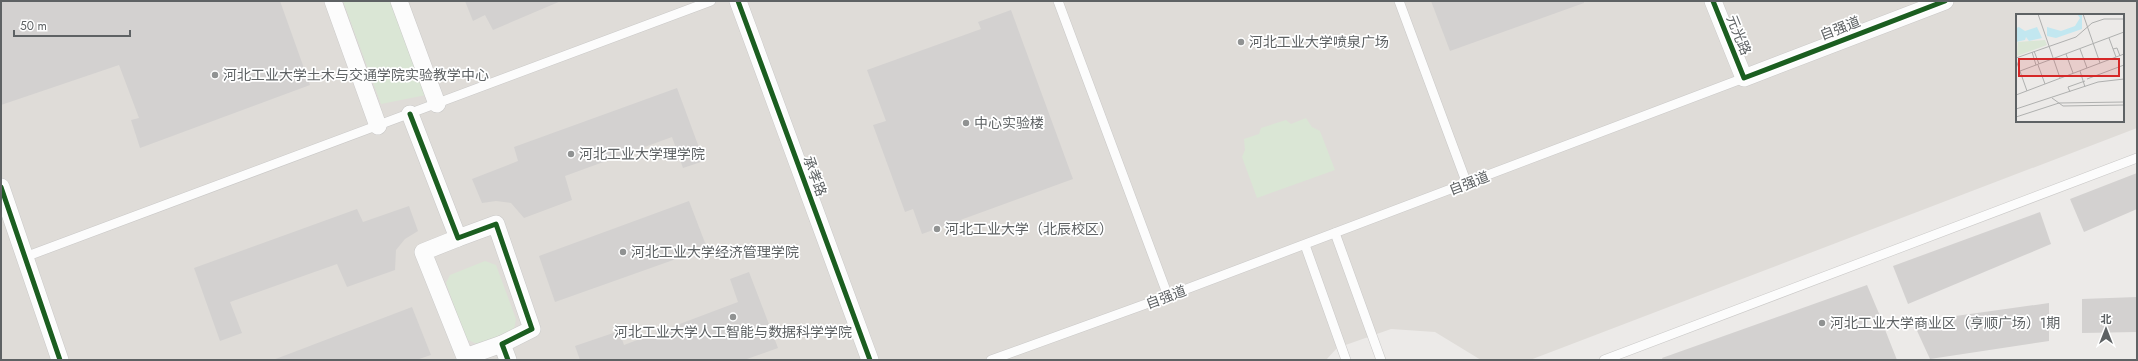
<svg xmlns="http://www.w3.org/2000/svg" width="2138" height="361" font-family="Jost,'Noto Sans SC',sans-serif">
<rect width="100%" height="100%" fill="#eceae8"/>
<path fill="#dfdcd8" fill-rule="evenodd" d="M1,1h2136v127l-607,232h-49l-46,-28 -44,-3 -54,19 -11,12h-1325zM2017,15h106v106h-106z"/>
<g fill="#dae6d5">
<polygon points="343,1 392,1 426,95 381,104"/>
<polygon points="1306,118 1312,127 1320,131 1335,170 1257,198 1242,157 1245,150 1244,139 1259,134 1261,128 1286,120 1291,124"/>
<polygon points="485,261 496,265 516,319 514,330 477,344 466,339 446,283 450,275"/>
</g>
<g fill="#d3d1d0">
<polygon points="1,1 280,1 310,85 140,148 131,120 139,118 119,65 1,105"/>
<polygon points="465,1 561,1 493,30 485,15 473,21"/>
<polygon points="1431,1 1584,1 1584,3 1450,51"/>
<polygon points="1011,10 1073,179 922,234 913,209 905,212 873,125 886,121 867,70 981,29 978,22"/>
<polygon points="677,88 704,161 683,168 672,137 565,176 572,200 524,218 511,203 496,201 482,203 472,179 518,161 514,147"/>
<polygon points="2137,173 2137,209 2084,232 2070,199"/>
<polygon points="689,201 707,248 555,302 539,256"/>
<polygon points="409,206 418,231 405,239 396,250 395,270 347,287 337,264 230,302 242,333 220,341 194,268 357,209 363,222"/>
<polygon points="2040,212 2051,244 1908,304 1893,266"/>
<polygon points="749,272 778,348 744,360 580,360 575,346 619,331 624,345 738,302 730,279"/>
<polygon points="1867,285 1880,316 1850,329 1851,331 1884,327 1897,360 1663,360 1662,358"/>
<polygon points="2137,297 2137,332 2082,333 2082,299"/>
<polygon points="2049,303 2049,341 1930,359 1913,322"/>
<polygon points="412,307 431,355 416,360 273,360"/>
</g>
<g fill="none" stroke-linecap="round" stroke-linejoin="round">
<g stroke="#c9c8c7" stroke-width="10">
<g id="service">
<polyline points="1058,1 1168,296"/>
<polyline points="1399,1 1467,184"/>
<polyline points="1335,233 1381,360"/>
<polyline points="1305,245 1346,360"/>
<polyline points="25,257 711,1"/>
<polyline points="991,360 1168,296 1744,78"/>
<polyline points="1604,360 2137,158"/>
</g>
</g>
<g stroke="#c9c8c7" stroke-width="18">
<g id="minor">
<polyline points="333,1 378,126"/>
<polyline points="399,1 437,104"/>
<polyline points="738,1 870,360"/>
<polyline points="1713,1 1744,78 1945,1"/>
<polyline points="410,114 458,238 496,224 532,329 502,344 508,360"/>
<polyline points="1,187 60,360"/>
<polyline points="458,238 423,252 465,357 502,344"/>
</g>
</g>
<use href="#service" stroke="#fcfcfc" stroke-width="9"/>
<use href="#minor" stroke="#fcfcfc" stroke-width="17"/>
<g stroke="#fff" stroke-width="8">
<g id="cycleway">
<polyline points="738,1 870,360"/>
<polyline points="1713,1 1744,78 1945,1"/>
<polyline points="410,114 458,238 496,224 532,329 502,344 508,360"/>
<polyline points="1,187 60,360"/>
</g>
</g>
<use href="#cycleway" stroke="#1b5e20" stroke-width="5"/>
</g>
<g fill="#909292" stroke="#fff" stroke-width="1.5">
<circle cx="1241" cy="42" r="4"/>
<circle cx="215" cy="75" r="4"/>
<circle cx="966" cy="123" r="4"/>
<circle cx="571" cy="154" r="4"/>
<circle cx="937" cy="229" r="4"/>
<circle cx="623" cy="252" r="4"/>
<circle cx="733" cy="317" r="4"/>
<circle cx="1822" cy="323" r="4"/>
</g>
<g text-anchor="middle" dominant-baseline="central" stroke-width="3.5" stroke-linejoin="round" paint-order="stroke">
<g font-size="14" fill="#5e6264" stroke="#fff">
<text transform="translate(1840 28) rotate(-21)">自强道</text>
<text transform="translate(1739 35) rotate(68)">元光路</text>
<text transform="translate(815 176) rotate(70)">承孝路</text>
<text transform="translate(1469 183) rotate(-21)">自强道</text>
<text transform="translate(1166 297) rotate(-20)">自强道</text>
</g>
<g font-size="14" fill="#5e6264" stroke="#fff" text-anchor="start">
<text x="1249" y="42">河北工业大学喷泉广场</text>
<text x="223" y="75">河北工业大学土木与交通学院实验教学中心</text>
<text x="974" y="123">中心实验楼</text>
<text x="579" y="154">河北工业大学理学院</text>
<text x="945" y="229">河北工业大学（北辰校区）</text>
<text x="631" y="252">河北工业大学经济管理学院</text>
<text x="1830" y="323">河北工业大学商业区（亨顺广场）1期</text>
<text x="733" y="332" text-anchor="middle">河北工业大学人工智能与数据科学学院</text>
</g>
</g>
<g transform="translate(2016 14)">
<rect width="108" height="108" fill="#eceae8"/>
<path d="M29,26l2,5 -30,11 1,-14z" fill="#dae6d5"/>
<path d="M61,0l5,1v14l-26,9 -9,-2v-9l14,4 14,-5 5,-8zM3,13l6,4 12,-4 5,11 -13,3 -3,-4 -1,3 -9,2v-14z" fill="#c2e7f0"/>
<path fill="none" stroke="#afb0af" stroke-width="1" d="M22,0l22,64M67,0l17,49M93,24l7,19M64,35l7,19M97,35l4,-1 3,8M18,37l5,13M16,38l4,13M50,40l7,19M0,44l60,-21 16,-14 12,-4h20M0,46l11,31M22,51l7,19M4,57l104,-39M64,57l5,16M71,65l37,-14M54,78l-2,-5 17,-6M0,81l108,-41M36,84l11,8 61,-1M0,95l82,-27 26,-3M0,103l43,-14 65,-1"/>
<path fill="#d62828" fill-opacity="0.15" stroke="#d62828" stroke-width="2" d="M3,45h100v17h-100z"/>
<rect width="108" height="108" fill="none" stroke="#5e6264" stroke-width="2"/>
</g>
<rect width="2138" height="361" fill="none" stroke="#5e6264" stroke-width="4"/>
<g transform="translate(2106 329)" stroke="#ffffff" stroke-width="3" paint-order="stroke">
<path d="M0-3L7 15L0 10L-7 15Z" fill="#5e6264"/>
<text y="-6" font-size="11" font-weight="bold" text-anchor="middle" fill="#5e6264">北</text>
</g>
<path d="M14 30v6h116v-6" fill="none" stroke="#5e6264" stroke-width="2"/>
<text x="20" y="30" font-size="12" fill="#5e6264" stroke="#ffffff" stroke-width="3" paint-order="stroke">50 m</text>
</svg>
